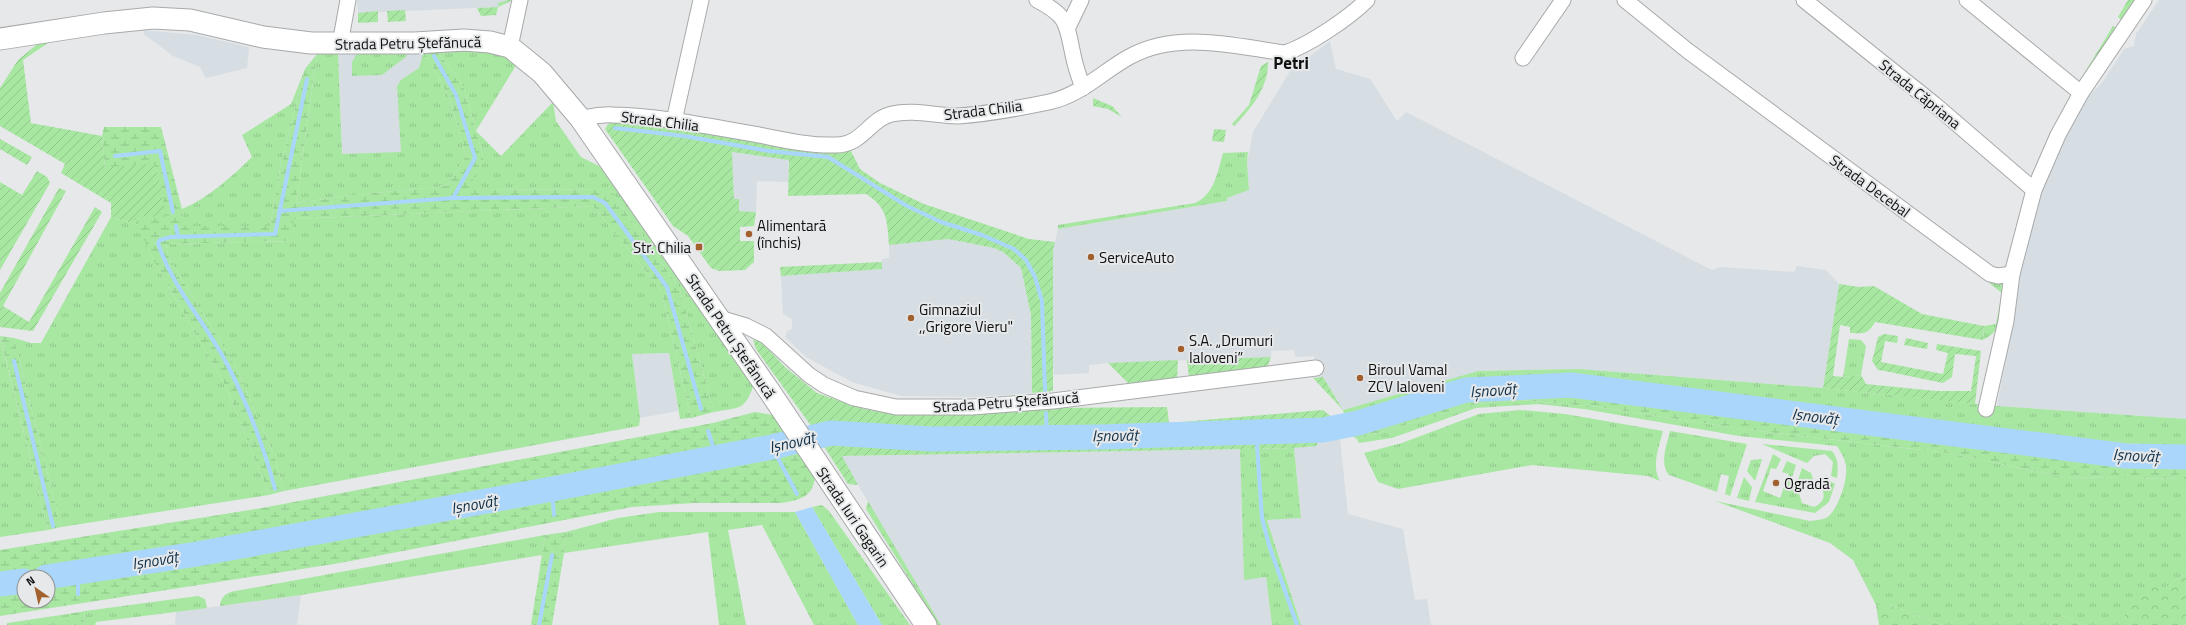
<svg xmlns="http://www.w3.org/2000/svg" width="2186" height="625" font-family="'Titillium Web',sans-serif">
<defs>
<pattern id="grass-tufts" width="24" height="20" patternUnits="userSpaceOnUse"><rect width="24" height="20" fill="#a8e7a2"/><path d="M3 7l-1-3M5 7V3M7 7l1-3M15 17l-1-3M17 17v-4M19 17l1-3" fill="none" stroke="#8fc58a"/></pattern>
<pattern id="forest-crowns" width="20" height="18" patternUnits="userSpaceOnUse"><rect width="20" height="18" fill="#a8e7a2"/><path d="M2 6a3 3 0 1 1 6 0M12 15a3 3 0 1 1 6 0" fill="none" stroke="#8fc58a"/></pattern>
<pattern id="wetland-marsh" width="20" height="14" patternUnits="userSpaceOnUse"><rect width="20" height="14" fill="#a8e7a2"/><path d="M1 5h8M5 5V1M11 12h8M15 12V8" fill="none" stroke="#8fc58a"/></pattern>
<pattern id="garden-furrows" width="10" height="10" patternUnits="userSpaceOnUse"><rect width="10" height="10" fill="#a8e7a2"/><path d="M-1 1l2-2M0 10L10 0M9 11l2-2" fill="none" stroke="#8fc58a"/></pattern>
</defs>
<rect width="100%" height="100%" fill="#e6e8e9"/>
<g fill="#d6dee4">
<polygon points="357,0 508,0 498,3 498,7 358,13"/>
<polygon points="2159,0 2186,0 2186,419 1997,406 2012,328 2022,256 2040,194 2082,103 2102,83 2124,49 2134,46 2136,34"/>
<polygon points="143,30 197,35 249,47 247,68 206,78 200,67 173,56 144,34"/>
<polygon points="1330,41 1336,69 1370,79 1397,121 1406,112 1712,270 1720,267 1794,272 1797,266 1826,270 1839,284 1823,388 1579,369 1478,371 1343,410 1323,377 1317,378 1314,356 1295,357 1294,350 1271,351 1271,357 1108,363 1089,365 1089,373 1054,375 1051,342 1053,250 1058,229 1227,201 1227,198 1249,190 1247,162 1253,132 1290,71"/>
<polygon points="424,51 408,191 344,196 338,53"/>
<polygon points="732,152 789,159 788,182 757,181 756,212 739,211 734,199"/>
<polygon points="948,239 994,248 1003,252 1021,268 1031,315 1032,393 976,397 901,396 852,382 806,357 785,337 787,331 792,329 792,319 783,314 781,276 881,269 882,259 889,258 889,245"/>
<polygon points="669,353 678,411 640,418 632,354"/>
<polygon points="1340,439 1348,514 1403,529 1415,600 1427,599 1431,625 1301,625 1267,519 1301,518 1294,448 1317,446 1317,442"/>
<polygon points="1240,449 1244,579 1266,577 1272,625 941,625 841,456"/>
<polygon points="301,595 297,625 175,625 176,612"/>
</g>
<g fill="url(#grass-tufts)">
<path d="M463,50l30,1 25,11 -42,69 25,25 52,-54 3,19 25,36 20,10 101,142 51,78c-9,25 -15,20 -39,25l-35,-125 -69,-97 -143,-1 17,-30 -21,-74 -26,-34z"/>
<polygon points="403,51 407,56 382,75 352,76 352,62 358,52"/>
<polygon points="424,51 449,97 466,156 447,186 344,196 296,203 317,54 338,53 342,154 401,152 397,86 401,80 419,68"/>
<path d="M305,69l-25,100 -10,57h-87l-1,-17c28,-12 49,-32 70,-52l-10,-22 49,-31z"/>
<path d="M1248,152l-1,10 2,28 -22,8v3l-169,28v-4l137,-22c19,-8 23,-32 28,-50z"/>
<polygon points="593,206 661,290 691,418 680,419 669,353 632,354 640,418 639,426 284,491 274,455 236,367 171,262 166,249 167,244 290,241 293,219"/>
<polygon points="111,217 138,225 156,265 226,387 269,495 61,527 14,338 31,343 41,343"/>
<path d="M1989,283h12l3,5c-3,23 2,41 -21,52l1,-14 12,-2 6,-31z"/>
<polygon points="0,337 48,530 0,537"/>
<polygon points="1849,339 1861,340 1866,346 1861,375 1843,377"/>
<polygon points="1579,369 1823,388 1997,406 2186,419 2186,446 2121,443 1914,422 1575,379 1471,383 1345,420 1343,410 1478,371"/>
<path d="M1521,400l77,7 151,23 199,23 115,24 123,2v94l-20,14 -41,38h-44l-17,-9 -13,9h-108l-54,-20h-13l-23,-45 -23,-17 -115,-42 95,20c5,-1 11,-1 16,-3 12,-7 22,-38 20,-52 -1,-8 -5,-13 -9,-20l-98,-10 -155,-27 -45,-5 -63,4 -84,30 -33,5 -2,-4 120,-35z"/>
<path d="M1520,410l45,4 98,17c-4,16 -12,35 -3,50l-12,-5 -116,-11 -134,24 -20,-7 -14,-29 38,-10 77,-29z"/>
<path d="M1670,431l77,13 -17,52 -5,-2 4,-18 -8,-2 -4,18 -48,-17c-10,-12 -2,-30 1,-44z"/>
<path d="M1762,444l70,7c7,9 6,16 5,27l-6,-2 2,-14 -8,-8 -11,2 -7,7z"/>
<polygon points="1294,448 1301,518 1267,520 1301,625 1272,625 1266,577 1244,580 1240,449"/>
<path d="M1773,454l8,5 -5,10 -5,-1 -8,23 17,7 9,-24 -7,-2 5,-11 9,4 -7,22 6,2 7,-21 9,5 2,6 -12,8 -2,6 3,10 12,4c14,-7 10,-14 5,-27l7,-1 9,5 -6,18 -14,11 -60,-11z"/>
<polygon points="1762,459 1755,481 1747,471 1751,460"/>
<polygon points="1744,477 1752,487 1749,501 1737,498"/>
<polygon points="868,501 941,625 938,625 866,509"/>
<polygon points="822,505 829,511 910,625 882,625 812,507"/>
<polygon points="659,512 795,512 858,625 814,625 762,525 728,530 746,625 719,625 708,532 564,553 566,532 618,518"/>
<path d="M545,535l-3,20 -241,40 -81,11c2,-13 9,-14 21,-16z"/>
<polygon points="198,596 205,599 207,608 96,622 95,625 84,625 85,611"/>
<polygon points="68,614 68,625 7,625 7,623"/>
</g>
<g fill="url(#forest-crowns)">
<polygon points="2186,573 2186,625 2125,625 2125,607 2146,585 2166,587"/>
<polygon points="1876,605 1889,605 1943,625 1879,625"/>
<polygon points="2064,616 2081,625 2051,625"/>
</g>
<g fill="url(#wetland-marsh)" fill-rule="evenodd">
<polygon points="424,51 437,51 463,85 484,159 468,189 610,190 679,287 714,412 691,418 661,290 593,206 294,219 290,241 167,244 166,249 171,262 236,367 274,455 284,491 269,495 226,387 156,265 133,216 105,167 102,136 104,127 161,127 182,209 184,226 270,226 280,169 305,69 317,54 296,203 344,196 447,186 466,156 449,97"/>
<polygon points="0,336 14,338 61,527 48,530"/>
<polygon points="1575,379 1914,422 2121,443 2186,446 2186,479 2063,477 1948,453 1749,430 1598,407 1521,400 1477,404 1357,439 1351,435 1345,420 1471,383"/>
<path d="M755,412l18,3 42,63c-3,20 -16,22 -34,25h-87l-62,4 -292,56 -340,53v-66l262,-42 451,-85zM24,577h24v24h-24z"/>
<polygon points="566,532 564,553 552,625 531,625 545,535"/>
<polygon points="85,611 84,625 68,625 68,614"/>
</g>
<g fill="url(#garden-furrows)">
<polygon points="508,0 513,0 498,7 496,15 481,16 477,8 498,7 498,3"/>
<polygon points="2128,0 2138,0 2125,23 2118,17"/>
<polygon points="405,10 406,21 388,22 387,11"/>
<polygon points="378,11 378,22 358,23 358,13"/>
<polygon points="2113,26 2119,31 2083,81 2080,80"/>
<polygon points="40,42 48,43 23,60 31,123 102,136 105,167 155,164 167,217 134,216 138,225 111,217 111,203 61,173 65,164 0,126 0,88 18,60"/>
<path d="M1268,62c1,25 -18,48 -34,64l-2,-2 17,-19 12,-39z"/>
<polygon points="1093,98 1112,106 1122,117 1108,109 1093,106"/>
<path d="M614,122l52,4 163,25h22l9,18 20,14 44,21 105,35 26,3 -2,8v141l-21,2 -1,-78 -10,-47 -18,-16 -9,-4 -46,-9 -59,6c-2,-24 -1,-37 -23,-51l-78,2 1,-36 -57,-8 2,47h5v12l17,1 -2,14 -14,1v14h14v21l-9,8 -26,1 -8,-3 -23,-32 -15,-10 -68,-97 3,-5z"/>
<polygon points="1214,129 1226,130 1224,142 1212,141"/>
<polygon points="0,139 32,157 27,165 0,149"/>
<polygon points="37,171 47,177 50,183 0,270 0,182 22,195"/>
<polygon points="59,188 66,191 3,306 29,322 95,207 102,212 33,331 0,327 0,293"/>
<polygon points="882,262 882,269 781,276 780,267"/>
<path d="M1839,284l21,3 14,-1 48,28 62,12 -1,14 -108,-18c-7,12 -11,12 -25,11v-6l-10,-2 -7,51 10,1 18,-2 5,9 70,7h35l5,-35 -21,-2 -3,23 -9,6 -58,-12 -7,-1 -6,-9 6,-24 6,-3 14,2 -1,7 -12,-2 -4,21 62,12 5,-21 -12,-3 1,-6 44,7 -6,53 -152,-16z"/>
<polygon points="1906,338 1928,343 1927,349 1904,345"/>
<polygon points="753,340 759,341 769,350 785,367 817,393 864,409 897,415 1052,408 1167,407 1169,423 1323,410 1334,419 1340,439 1317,442 1317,446 1294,448 842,456 858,485 848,484 809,423 756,349"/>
<polygon points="1271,357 1267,368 1189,378 1187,360"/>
<polygon points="1178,360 1177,379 1129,384 1108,363"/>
<polygon points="1323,377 1343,410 1313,378"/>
</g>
<polygon fill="#abd6fc" points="812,507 882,625 858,625 795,512"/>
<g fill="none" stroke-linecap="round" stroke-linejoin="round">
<g stroke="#abd6fc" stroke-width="4">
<polyline points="615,128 684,136 769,151 828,157 907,206 941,222 982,235 1014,249 1026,260 1035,277 1042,301 1045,390"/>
<polyline points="115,156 160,151 173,212"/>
<polyline points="453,198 593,197 605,203 667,287 701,409"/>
<polyline points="279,211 453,198 475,158 456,95 434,56"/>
<polyline points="176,226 178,237"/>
<polyline points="14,361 53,526"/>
<polyline points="1046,413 1047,438"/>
<polyline points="708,431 717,458"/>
<polyline points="1256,431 1262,518 1269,545 1297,625"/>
<polyline points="772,447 797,494"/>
<path d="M275,489c-10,-38 -27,-84 -45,-119 -21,-44 -57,-80 -72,-127l2,-3 11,-3 104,-3 32,-155"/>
<polyline points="552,489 554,515"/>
<polyline points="78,572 78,594"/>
<polyline points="539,625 552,555"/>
</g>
<g stroke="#abd6fc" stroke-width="25">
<polyline points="46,577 197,554 552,489 772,447 831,433 931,439 1098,437 1323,430 1358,423 1466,390 1571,385 2126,456 2186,457"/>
<polyline points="0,584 24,581"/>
</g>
<g stroke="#a8a9aa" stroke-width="17">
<g id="minor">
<path d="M1037,0c33,17 29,25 37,59 2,10 6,20 9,29"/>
<polyline points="1625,0 1688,51 1990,274 1998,276 2012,274"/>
<polyline points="1804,0 1934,104 2034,190"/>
<polyline points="1967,0 2081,93"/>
<polyline points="1068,27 1081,0"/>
<polyline points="340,44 348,0"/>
<polyline points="510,47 520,0"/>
<polyline points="1523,58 1563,0"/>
<path d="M580,118c11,-1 22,-4 33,-3 49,1 98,12 146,20 25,5 51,11 77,10 27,0 33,-26 56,-31 21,-5 45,2 66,2 30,-2 62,-8 91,-14 32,-7 53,-30 80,-45 48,-27 105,-11 156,-4 24,-8 64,-35 82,-53"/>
<polyline points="674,121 701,0"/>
<polyline points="719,318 746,326 766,336 809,375 824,385 854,398 896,407 972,407 1053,401 1316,368"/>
<polyline points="1986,409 2006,321 2012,274 2034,190 2058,135 2081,93 2144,0"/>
</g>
</g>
<g stroke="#a8a9aa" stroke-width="23">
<polyline id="secondary" points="0,39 104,23 153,18 190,20 263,37 311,43 415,43 464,40 490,42 510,47 542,73 580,118 770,392 926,625"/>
</g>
<use href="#minor" stroke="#fff" stroke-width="15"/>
<use href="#secondary" stroke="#fff" stroke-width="21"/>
</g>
<g fill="#a3602f" stroke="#e6e8e9" stroke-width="1.5">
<circle cx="749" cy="234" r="4"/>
<rect x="695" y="243" width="8" height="8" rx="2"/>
<circle cx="1091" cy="257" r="4"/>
<circle cx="911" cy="318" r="4"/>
<circle cx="1181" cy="349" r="4"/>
<circle cx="1360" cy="378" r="4"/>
<circle cx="1776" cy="483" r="4"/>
</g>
<g text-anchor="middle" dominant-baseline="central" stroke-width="4" stroke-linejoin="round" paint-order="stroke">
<g font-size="15" fill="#0f1010" stroke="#e6e8e9">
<text transform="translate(408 43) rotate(-1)">Strada Petru Ștefănucă</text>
<text transform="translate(1920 94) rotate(39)">Strada Căpriana</text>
<text transform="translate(983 110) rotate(-7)">Strada Chilia</text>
<text transform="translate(660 121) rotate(7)">Strada Chilia</text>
<text transform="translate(1870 186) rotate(36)">Strada Decebal</text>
<text transform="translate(731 336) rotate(56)">Strada Petru Ștefănucă</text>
<text transform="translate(1006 402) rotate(-4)">Strada Petru Ştefănucă</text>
<text transform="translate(853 517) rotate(56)">Strada Iuri Gagarin</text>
</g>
<g font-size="15" fill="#0f1010" stroke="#e6e8e9" text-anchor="start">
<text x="757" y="225">Alimentară<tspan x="757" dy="17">(închis)</tspan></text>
<text x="691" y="247" text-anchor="end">Str. Chilia</text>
<text x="1099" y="257">ServiceAuto</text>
<text x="919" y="309">Gimnaziul<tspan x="919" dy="17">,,Grigore Vieru"</tspan></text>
<text x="1189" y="340">S.A. „Drumuri<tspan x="1189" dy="17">Ialoveni”</tspan></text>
<text x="1368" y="369">Biroul Vamal<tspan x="1368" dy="17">ZCV Ialoveni</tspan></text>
<text x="1784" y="483">Ogradă</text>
</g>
<g font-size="16" font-style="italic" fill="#12324b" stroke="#e6e8e9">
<text transform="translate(1493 390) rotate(-4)">Ișnovăț</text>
<text transform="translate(1815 416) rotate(7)">Ișnovăț</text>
<text transform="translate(1115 435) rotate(-1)">Ișnovăț</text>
<text transform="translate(792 442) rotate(-13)">Ișnovăț</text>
<text transform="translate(2136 455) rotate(3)">Ișnovăț</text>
<text transform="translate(474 504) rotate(-10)">Ișnovăț</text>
<text transform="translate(155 560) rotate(-9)">Ișnovăț</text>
</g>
<g font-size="17" font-weight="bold" fill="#0f1010" stroke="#e6e8e9">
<text x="1291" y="63">Petri</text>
</g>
</g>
<g transform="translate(36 589) rotate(326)"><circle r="19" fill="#e6e8e9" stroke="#909292"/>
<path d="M0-3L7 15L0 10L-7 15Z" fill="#a3602f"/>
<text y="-6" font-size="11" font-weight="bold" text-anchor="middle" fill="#0f1010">N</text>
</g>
</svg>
